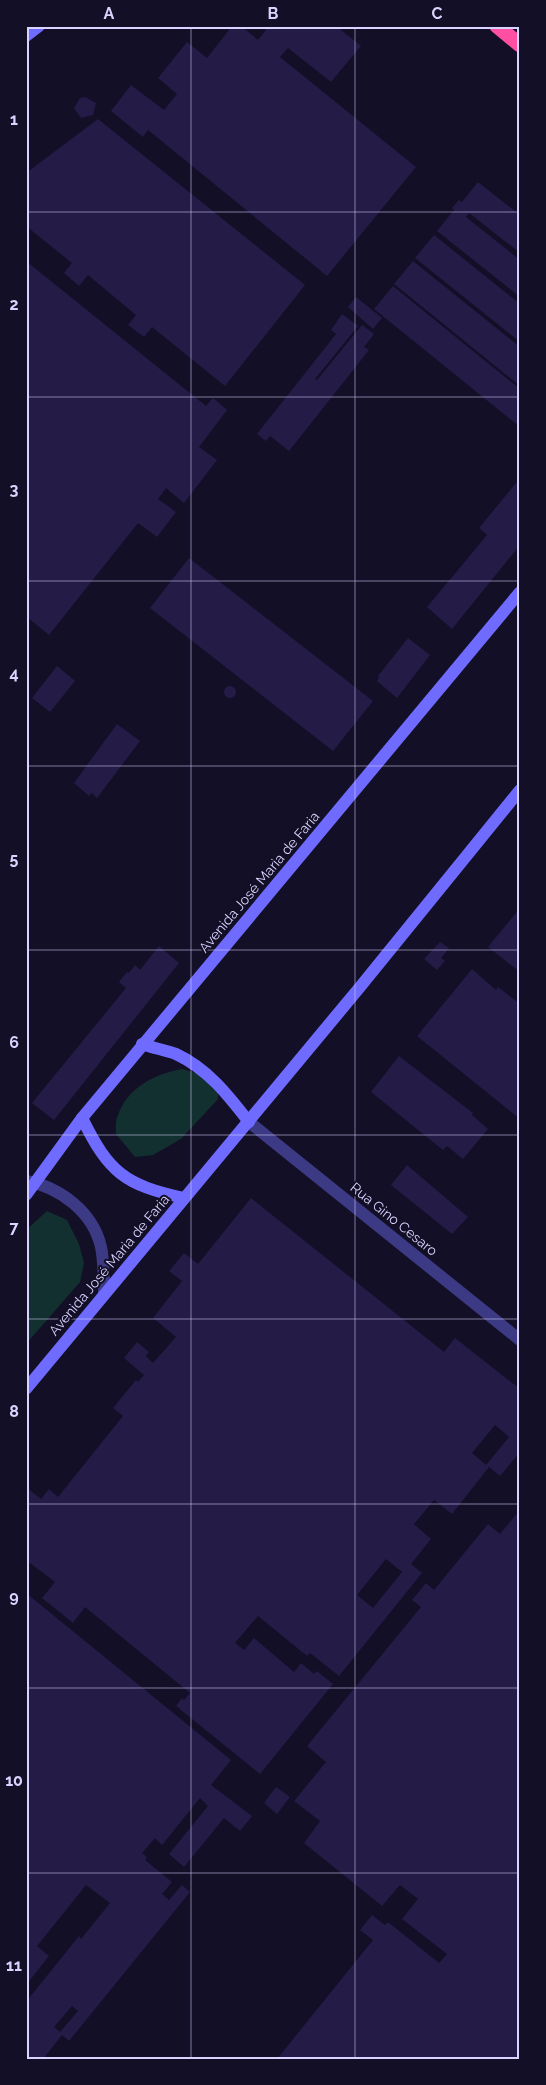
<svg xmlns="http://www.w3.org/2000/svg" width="546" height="2085" font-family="Raleway,sans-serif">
<rect width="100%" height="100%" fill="#130f26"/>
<g fill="#12302f">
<path d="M182,1069l14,4 22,17v9l-37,40 -28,16 -18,2 -19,-23c0,-6 -1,-14 2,-19 10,-28 37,-41 64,-46z"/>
<polygon points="47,1211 67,1220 79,1244 84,1263 80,1282 26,1344 26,1230"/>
</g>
<g fill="#241b47" fill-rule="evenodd">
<polygon points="232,26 241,26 258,40 266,30 262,26 336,26 361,46 331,82 288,48 280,57 416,167 327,276 148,130 143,137 111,111 131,85 164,110 177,94 158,78 187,42 207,58"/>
<polygon points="85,97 96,103 93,115 81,118 74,108 80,98"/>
<polygon points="98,119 305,285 225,386 152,327 144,337 128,325 136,315 88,275 79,286 64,273 72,263 26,226 26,173"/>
<polygon points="478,182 520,215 520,253 469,213 466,217 520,260 520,297 437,231 454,210 452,208 459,200 462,202"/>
<polygon points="434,235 520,304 520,342 415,258"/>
<polygon points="26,261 206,406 213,398 227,410 199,447 217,460 184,503 166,488 158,499 176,512 157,537 138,523 49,635 26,616"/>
<polygon points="413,261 520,347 520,386 394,284"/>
<polygon points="393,286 520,389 520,427 374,309"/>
<polygon points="356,297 382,318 373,329 348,307"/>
<polygon points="342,314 358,326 315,379 317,380 362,325 374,334 364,347 369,350 289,451 270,436 266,441 257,434 336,334 331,330"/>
<polygon points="520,478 520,545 452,629 427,607 487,535 479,528"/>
<polygon points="189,558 373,701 333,751 150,608"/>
<polygon points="408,638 430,655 397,698 377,681 379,678 378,676"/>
<polygon points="57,666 75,681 50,712 32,698"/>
<circle cx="230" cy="692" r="6"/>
<polygon points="117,724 140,741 97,798 92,793 89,796 74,783"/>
<polygon points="520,908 520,972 488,947"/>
<polygon points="440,942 449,948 441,958 445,961 437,970 424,959"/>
<polygon points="159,946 179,963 54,1120 32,1103 126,988 119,982 127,972 129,973 135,965 140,970"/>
<polygon points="472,969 496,990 498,987 520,1004 520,1119 417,1036"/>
<polygon points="399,1056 473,1113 472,1115 488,1129 463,1159 447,1146 443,1150 371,1092"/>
<polygon points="407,1165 468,1217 452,1234 391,1185"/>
<path d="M251,1198l193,154 11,-14 65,51v63l-20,24 -11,-9 -37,47 -18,-14 -20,24 17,15 -20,25 11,9 -83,103 -29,-23 -3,3 -49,-40 -23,27 9,7 10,-12 40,34 7,-9 13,11 3,-3 16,13 -73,90 -84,-68 6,-8 2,2 6,-7 -105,-86 -12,16 -31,-25 13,-16 -29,-22v-73l15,12 8,-10 9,8 65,-81 -10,-8 23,-28 2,2 6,-7 -20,-17 13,-16 12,10 -3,4 7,7 23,-26 -23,-19 29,-37 -13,-10 15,-18 14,11zM495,1425l14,12 -23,28 -14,-12zM386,1559l16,13 -29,36 -16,-13z"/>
<polygon points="520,1510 520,2059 277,2059 373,1940 360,1930 372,1915 385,1925 388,1922 439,1963 447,1954 402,1919 418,1899 400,1885 382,1906 304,1843 320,1821 294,1801 326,1762 307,1746 421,1607 412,1600 426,1583 434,1590 488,1524 500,1534"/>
<path d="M26,1593l205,167 -20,25 41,31 -12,15 -16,-13 -40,49 -15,-13 39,-48 -8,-8 -38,47 -7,-7 -13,15 5,4 -2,3 27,22 -10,12 7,6 13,-15 8,7 -121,149 -7,-6 -19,24h-17v-57l53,-66 2,3 29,-36 -24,-18 -49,61 12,10 -23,29zM72,2006l6,5 -18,21 -6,-5z"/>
<polygon points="276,1787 290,1797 277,1814 264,1803"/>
</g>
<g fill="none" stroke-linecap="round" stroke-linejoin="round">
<g stroke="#3d3a85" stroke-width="12">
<polyline points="249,1122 520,1340"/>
<path d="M26,1181c34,6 67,31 75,66 3,15 3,31 3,46"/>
</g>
<g stroke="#6f6bff" stroke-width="12">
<polyline points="26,36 39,26"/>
<path d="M142,1044c11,4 23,6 34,10 32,15 52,41 73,68"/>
<path d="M82,1118c27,55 43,67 102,80"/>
<polyline points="26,1195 82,1118 520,592"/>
<polyline points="26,1389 360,987 520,790"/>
</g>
<polyline stroke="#ff4fa3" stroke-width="15" points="497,26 520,45"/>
</g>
<path fill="none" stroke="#d9d4ff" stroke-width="1" stroke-opacity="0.55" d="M191,26v2033M355,26v2033M26,212h494M26,397h494M26,581h494M26,766h494M26,950h494M26,1135h494M26,1319h494M26,1504h494M26,1688h494M26,1873h494"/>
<g text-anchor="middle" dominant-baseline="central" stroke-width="4" stroke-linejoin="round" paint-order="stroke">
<g font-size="14" fill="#d9d4ff" stroke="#130f26">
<text transform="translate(259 882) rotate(-50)">Avenida José Maria de Faria</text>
<text transform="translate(394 1219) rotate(39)">Rua Gino Cesaro</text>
<text transform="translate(109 1265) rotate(-50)">Avenida José Maria de Faria</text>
</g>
</g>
<rect width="546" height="2085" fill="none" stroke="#130f26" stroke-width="55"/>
<rect x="28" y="28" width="490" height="2030" fill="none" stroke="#d9d4ff" stroke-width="2"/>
<g font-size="16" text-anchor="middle" font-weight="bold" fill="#d9d4ff">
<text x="109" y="19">A</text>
<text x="273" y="19">B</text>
<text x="437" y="19">C</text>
<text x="14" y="125">1</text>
<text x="14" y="310">2</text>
<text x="14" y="495">3</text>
<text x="14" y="679">4</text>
<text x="14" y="864">5</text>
<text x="14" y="1048">6</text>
<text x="14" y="1233">7</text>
<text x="14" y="1417">8</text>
<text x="14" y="1602">9</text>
<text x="14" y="1786">10</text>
<text x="14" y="1971">11</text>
</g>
</svg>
